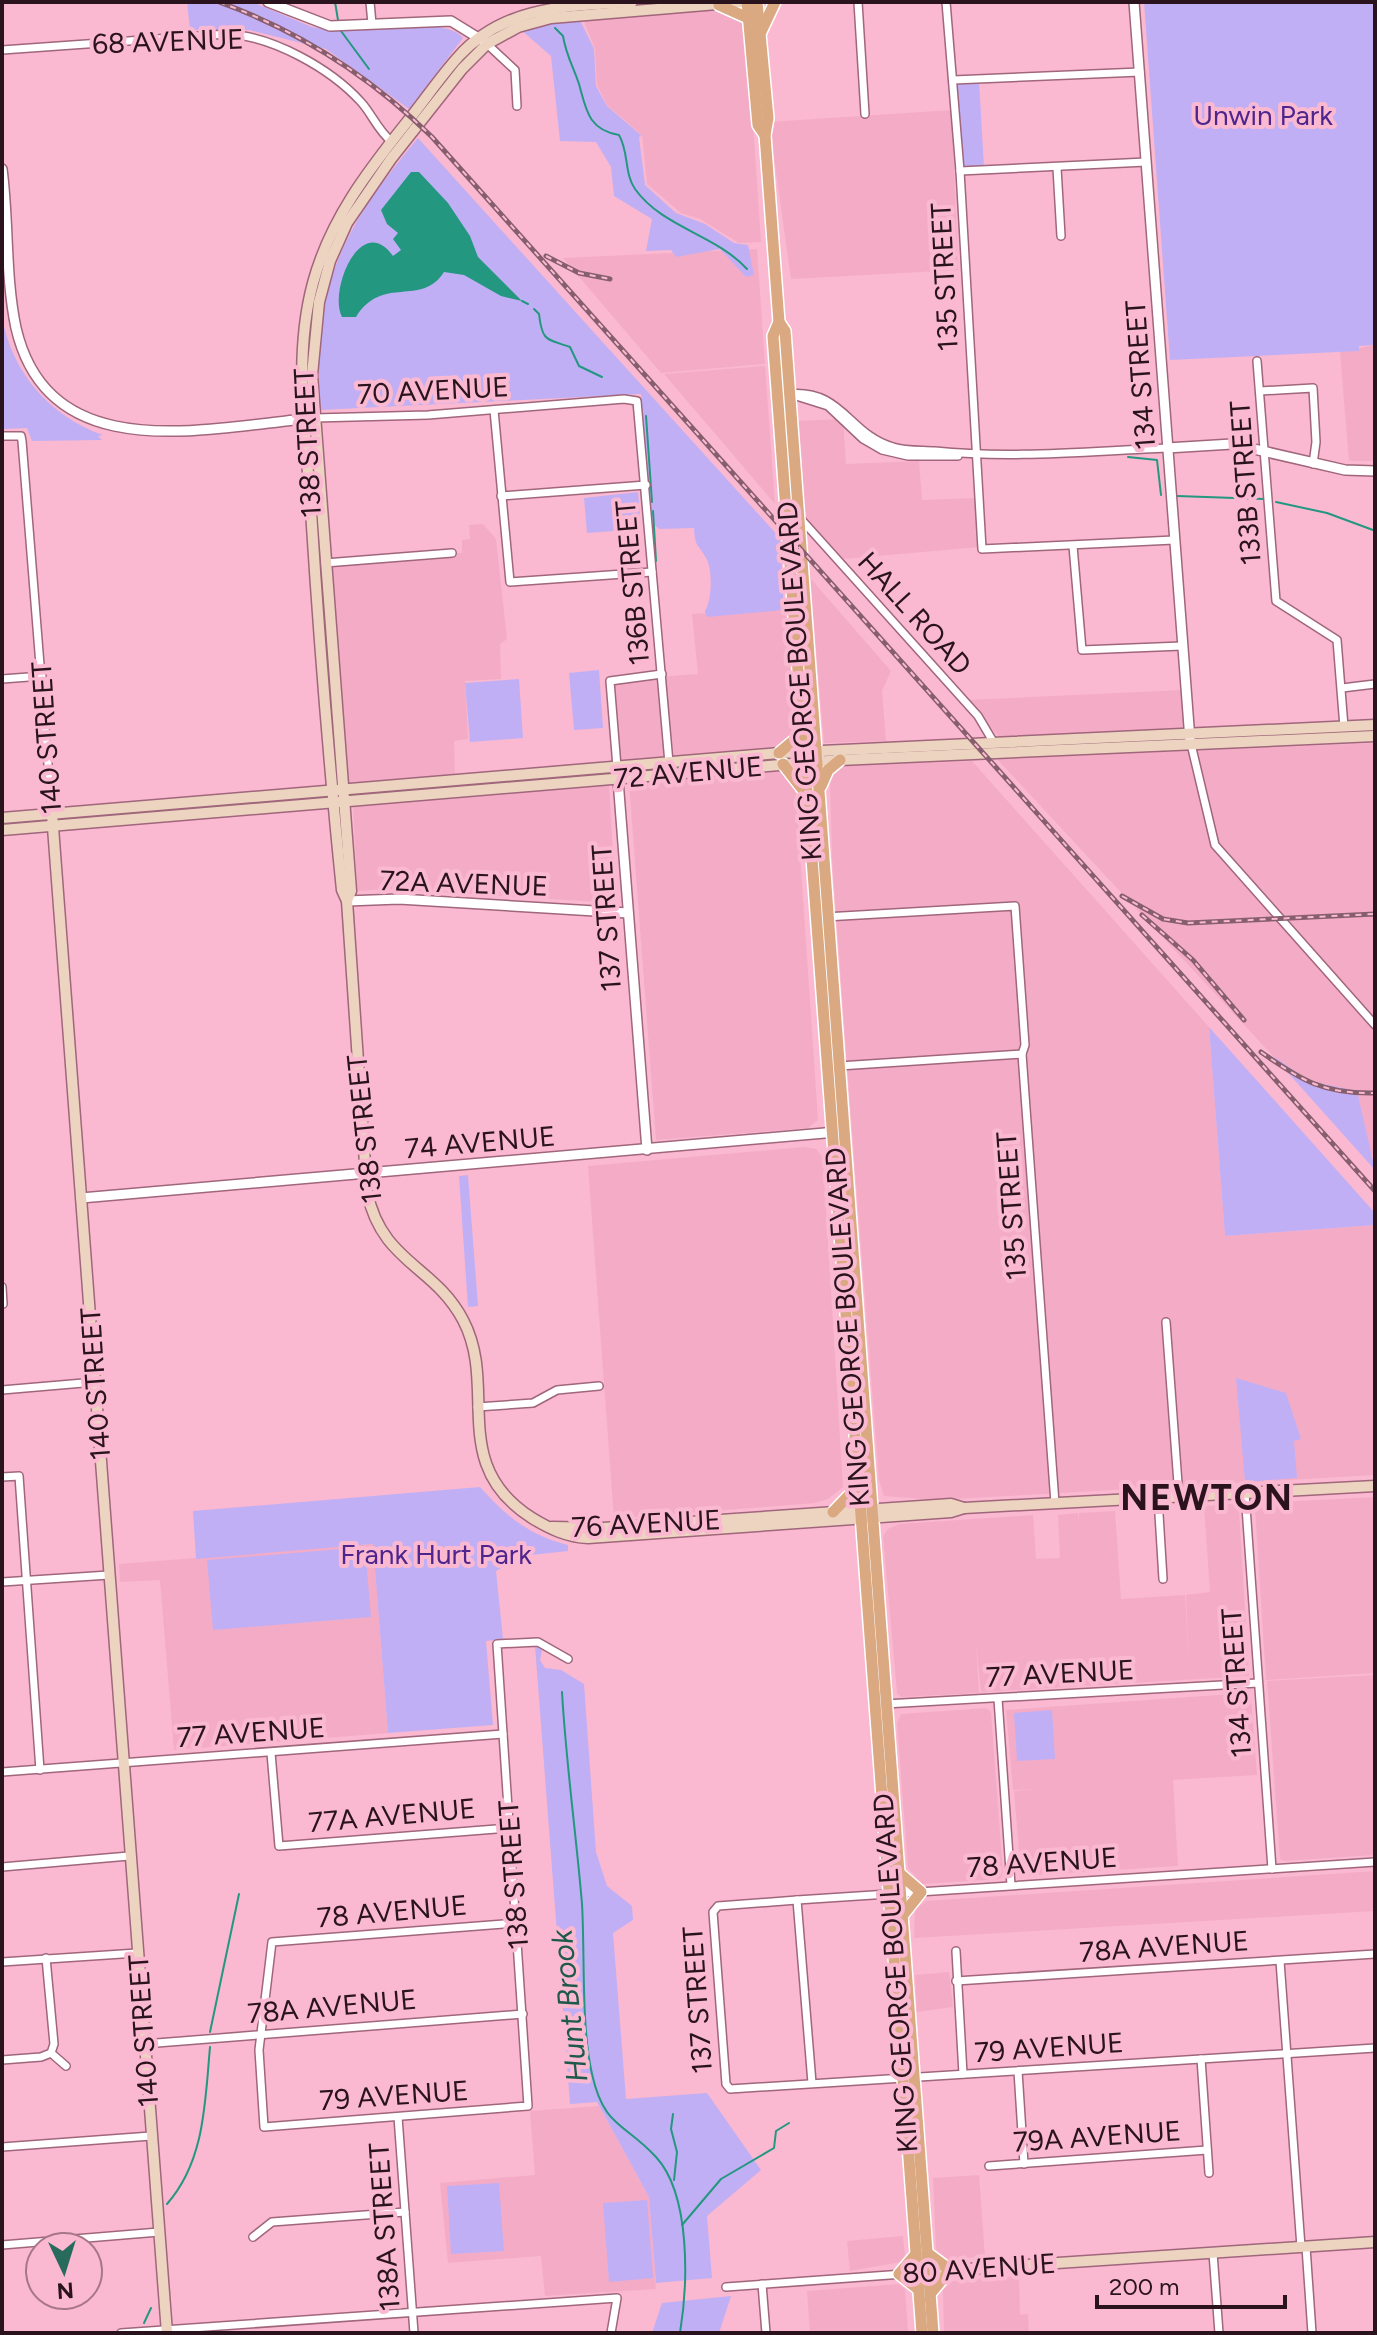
<svg xmlns="http://www.w3.org/2000/svg" width="1377" height="2335" font-family="Figtree,sans-serif">
<rect width="100%" height="100%" fill="#fab9d0"/>
<g fill="#f4acc6">
<polygon points="720,7 740,18 747,34 761,242 739,243 700,219 681,213 647,184 642,135 607,105 597,85 595,49 582,16"/>
<polygon points="952,110 958,270 791,279 769,122"/>
<polygon points="757,249 765,364 661,373 563,258"/>
<polygon points="1375,345 1375,461 1349,461 1340,352"/>
<polygon points="765,366 775,504 664,374"/>
<polygon points="843,419 846,464 919,461 922,500 975,498 980,547 843,559 801,512 794,421"/>
<polygon points="483,524 496,539 507,639 500,644 501,679 465,681 468,739 454,741 455,778 344,789 324,563 462,553 462,540 470,539 469,525"/>
<polygon points="810,578 891,671 882,691 886,741 824,743"/>
<polygon points="786,608 797,723 792,736 776,749 621,764 615,680 698,674 692,614"/>
<polygon points="1182,690 1188,732 1001,740 968,700"/>
<polygon points="1375,743 1375,1160 1369,1150 1357,1091 1309,1081 1273,1056 997,759"/>
<polygon points="972,761 1209,1027 1225,1236 1375,1225 1375,1475 937,1500 884,1496 879,1480 848,1079 832,858 830,781 833,773 845,766"/>
<polygon points="780,771 790,778 796,794 818,1120 808,1128 656,1140 629,783"/>
<polygon points="609,785 616,903 386,889 357,891 353,805"/>
<polygon points="804,1147 816,1149 823,1158 843,1487 828,1499 815,1503 614,1519 588,1166"/>
<polygon points="1375,1497 1375,1673 1266,1680 1255,1507 1259,1503"/>
<polygon points="1234,1504 1239,1510 1249,1676 981,1692 976,1645 979,1693 901,1697 897,1693 883,1536 888,1529 899,1524 1033,1515 1036,1559 1060,1558 1058,1515 1078,1513 1079,1522 1079,1513 1115,1511 1121,1599 1185,1595 1189,1666 1186,1595 1210,1592 1204,1506"/>
<polygon points="373,1544 388,1733 174,1750 160,1580 120,1582 119,1564"/>
<polygon points="1375,1675 1375,1855 1284,1861 1280,1859 1267,1681"/>
<polygon points="1247,1693 1251,1695 1257,1775 1173,1780 1178,1866 1021,1876 1014,1791 1034,1789 1013,1790 1006,1710"/>
<polygon points="986,1708 991,1712 1003,1873 1000,1879 922,1884 908,1868 897,1724 901,1714"/>
<polygon points="1375,1871 1375,1911 914,1938 915,1909 926,1901"/>
<polygon points="949,1972 953,2007 917,2012 915,1975"/>
<polygon points="599,2106 649,2197 656,2289 545,2296 541,2256 448,2263 440,2183 535,2175 530,2111"/>
<polygon points="979,2175 985,2257 947,2259 936,2249 933,2178"/>
<polygon points="903,2236 905,2255 901,2262 850,2271 847,2241"/>
<polygon points="1019,2276 1020,2315 1028,2314 1029,2333 944,2333 943,2290 953,2281"/>
<polygon points="899,2284 905,2289 908,2333 810,2333 807,2291"/>
</g>
<g fill="#c1aff5">
<path d="M187,2h65l60,25 16,3c28,-1 120,-14 135,8l-54,71 -83,-60 -77,-19h-59z"/>
<polygon points="1144,2 1375,2 1375,345 1359,346 1359,351 1170,360"/>
<polygon points="579,18 594,49 596,86 607,106 642,136 639,137 645,185 676,213 705,224 734,243 748,245 754,275 746,277 720,249 676,257 671,250 646,251 652,219 614,196 611,167 596,142 560,141 551,56 520,29 535,22"/>
<polygon points="979,81 984,168 962,169 956,82"/>
<path d="M418,138l362,400 4,72 -77,7 -2,-6c7,-11 8,-41 1,-53 -8,-15 -11,-10 -12,-30l-35,1 -8,-7 -10,-128 -321,16c-8,-123 21,-180 98,-272z"/>
<path d="M2,317c10,55 47,99 101,118l-5,1 4,4 -70,1 -5,-13 -25,1z"/>
<polygon points="638,492 641,529 587,533 584,498"/>
<polygon points="599,670 603,728 574,730 569,673"/>
<polygon points="519,679 523,738 470,742 465,683"/>
<polygon points="1209,1027 1375,1213 1375,1225 1225,1236"/>
<polygon points="1273,1056 1309,1081 1357,1091 1375,1170"/>
<polygon points="468,1175 478,1306 468,1307 459,1176"/>
<polygon points="1236,1378 1286,1393 1301,1439 1294,1441 1297,1478 1245,1482"/>
<path d="M480,1487c27,30 49,48 88,58v6l-46,5 -26,15 7,68 -17,2 7,84 -105,8 -15,-189 -177,15 -3,-48z"/>
<polygon points="365,1547 371,1617 213,1630 207,1560"/>
<polygon points="535,1646 542,1650 540,1660 545,1668 561,1670 584,1684 596,1852 607,1886 632,1906 633,1920 613,1933 626,2099 707,2093 761,2170 707,2216 712,2278 656,2283 649,2197 597,2102 570,2104"/>
<polygon points="1052,1710 1055,1759 1017,1761 1014,1713"/>
<polygon points="499,2183 504,2251 451,2254 447,2186"/>
<polygon points="647,2200 653,2278 609,2282 603,2203"/>
<polygon points="731,2296 719,2333 652,2333 662,2303"/>
</g>
<path fill="#249780" d="M411,172h8l29,31 22,33 8,21 44,44 -21,-5 -37,-21 -20,-3c-23,36 -61,2 -88,45h-14c-14,-26 19,-106 51,-61l8,-6 -8,-11 5,-6 -11,-9 -6,-14z"/>
<g fill="none" stroke-linecap="round" stroke-linejoin="round">
<g stroke="#249780" stroke-width="2">
<polyline points="335,2 338,20"/>
<polyline points="539,2 540,3"/>
<path d="M555,28l8,8c3,19 10,30 16,48 7,25 9,46 40,51 10,17 5,38 16,54 28,39 80,45 112,80"/>
<polyline points="341,31 369,69"/>
<polyline points="522,301 528,304"/>
<path d="M534,309l5,5c3,27 7,25 31,33l9,19 23,11"/>
<polyline points="646,416 652,502"/>
<polyline points="1128,457 1157,460 1161,495"/>
<polyline points="1177,496 1264,499"/>
<polyline points="1276,502 1327,513 1373,530"/>
<polyline points="653,511 656,561"/>
<path d="M562,1692c4,71 14,141 20,212 3,51 -1,122 10,170 12,54 32,48 64,83 35,38 32,127 24,176"/>
<polyline points="210,2032 239,1894"/>
<polyline points="673,2114 671,2129 677,2152 674,2180"/>
<path d="M167,2204c38,-43 38,-102 43,-157"/>
<polyline points="682,2225 721,2179 774,2148 776,2131 789,2123"/>
<polyline points="144,2323 151,2308"/>
</g>
<g stroke="#a0667b" stroke-width="10">
<g id="minor">
<polyline points="370,2 372,24"/>
<polyline points="858,2 865,114"/>
<polyline points="946,2 960,171 982,549 1174,540"/>
<polyline points="487,44 515,70 517,106"/>
<path d="M2,50l225,-16c45,2 103,34 134,68 11,12 17,29 31,40"/>
<polyline points="953,80 1140,72"/>
<polyline points="1057,168 1061,236"/>
<polyline points="960,171 1146,162"/>
<polyline points="1257,361 1276,601 1337,640 1344,727"/>
<polyline points="1260,391 1313,388 1316,442 1313,464"/>
<path d="M788,394c54,-6 61,41 105,53 13,4 28,3 42,4 77,8 155,0 232,-3"/>
<polyline points="793,395 828,406 863,439 882,450 908,456 958,456"/>
<polyline points="494,410 510,582 652,572"/>
<polyline points="315,418 428,415 624,399 637,401 669,763"/>
<polyline points="2,436 21,436 22,441 52,814"/>
<polyline points="501,496 646,485"/>
<polyline points="800,518 978,716 994,743"/>
<polyline points="1073,546 1082,650 1182,646"/>
<polyline points="325,563 452,553"/>
<polyline points="2,679 42,676"/>
<polyline points="1342,688 1375,684"/>
<polyline points="1191,744 1215,845 1375,1025"/>
<polyline points="617,767 610,681 662,674"/>
<polyline points="825,917 1015,906 1025,1045 1022,1054 1055,1503"/>
<polyline points="839,1066 1022,1054"/>
<polyline points="2,1287 3,1304"/>
<polyline points="1166,1322 1179,1497"/>
<polyline points="2,1390 95,1382"/>
<polyline points="477,1407 533,1403 557,1390 599,1386"/>
<polyline points="2,1477 19,1476 40,1770"/>
<polyline points="1245,1493 1272,1869"/>
<polyline points="1158,1498 1163,1579"/>
<polyline points="2,1582 109,1575"/>
<polyline points="998,1699 1011,1885"/>
<polyline points="885,1704 1258,1683"/>
<polyline points="271,1753 279,1846 509,1828"/>
<polyline points="2,1772 503,1734"/>
<polyline points="1375,1862 797,1900 718,1906 713,1912 726,2084 730,2089 1375,2048"/>
<polyline points="2,1867 129,1856"/>
<polyline points="797,1900 812,2083"/>
<polyline points="516,1923 272,1942 259,2050 264,2127 528,2106 497,1644 538,1642 568,1659"/>
<polyline points="956,1951 963,2074"/>
<polyline points="1280,1961 1301,2247"/>
<polyline points="2,1962 137,1953"/>
<polyline points="956,1981 1375,1954"/>
<polyline points="144,2044 523,2014"/>
<polyline points="51,2053 66,2066"/>
<polyline points="1201,2059 1209,2173"/>
<polyline points="2,2060 41,2057 51,2053 54,2044 46,1958"/>
<polyline points="1018,2071 1024,2164"/>
<polyline points="398,2117 414,2333"/>
<polyline points="2,2147 151,2136"/>
<polyline points="989,2166 1207,2150"/>
<polyline points="253,2237 272,2222 405,2212"/>
<polyline points="2,2245 159,2232"/>
<polyline points="1306,2247 1312,2333"/>
<polyline points="1213,2253 1219,2333"/>
<polyline points="762,2284 766,2333"/>
<polyline points="726,2287 917,2273"/>
<polyline points="121,2333 617,2298 611,2333"/>
</g>
</g>
<g stroke="#a0667b" stroke-width="12">
<g id="tertiary">
<polyline points="268,2 330,26 451,21 485,42"/>
<polyline points="1134,2 1190,740"/>
<path d="M2,169c7,52 3,107 14,159 33,142 193,99 299,90"/>
<polyline points="1167,448 1232,444 1345,470 1375,471"/>
<polyline points="617,767 647,1150"/>
<polyline points="347,901 399,899 628,913"/>
<polyline points="81,1198 836,1132"/>
</g>
</g>
<g stroke="#a0667b" stroke-width="13">
<g id="secondary">
<path d="M632,2c-62,4 -127,3 -173,54 -19,21 -35,45 -52,66 -40,50 -77,98 -94,161 -20,74 -7,152 -2,228 8,126 18,253 31,379l5,11 20,291c15,71 67,73 96,128 36,68 -16,144 69,198 18,11 35,19 56,20l363,-26 13,-4 411,-22"/>
<polyline points="52,814 167,2333"/>
<polyline points="2,818 779,753 1375,725"/>
<polyline points="2,830 840,760 1375,736"/>
<polyline points="347,901 351,891 312,375 319,302 330,261 347,223 391,159 462,69 487,44 518,27 551,18 741,2"/>
<polyline points="552,1527 603,1528 951,1504 964,1508"/>
<polyline points="922,2272 1375,2242"/>
</g>
</g>
<g stroke="#fff" stroke-width="14">
<g id="primary">
<polyline points="747,2 758,125 765,135"/>
<polyline points="757,2 768,118 765,135 779,322 785,331 933,2333"/>
<polyline points="719,5 748,18"/>
<polyline points="760,34 775,2"/>
<polyline points="779,322 773,336 922,2333"/>
<polyline points="779,753 798,737 799,732"/>
<polyline points="783,764 804,791"/>
<polyline points="821,786 828,770 840,760"/>
<polyline points="833,1512 859,1485"/>
<polyline points="899,1873 921,1892 902,1916"/>
<polyline points="927,2253 950,2270 930,2294"/>
<polyline points="916,2254 899,2274 918,2289"/>
</g>
</g>
<use href="#minor" stroke="#fff" stroke-width="7"/>
<use href="#tertiary" stroke="#fff" stroke-width="9"/>
<use href="#secondary" stroke="#edd4c0" stroke-width="10"/>
<use href="#primary" stroke="#daa981" stroke-width="11"/>
<g stroke="#875e6d" stroke-width="5">
<g id="rail">
<path d="M219,2c80,29 152,75 213,135l943,1054"/>
<polyline points="546,256 579,273 610,279"/>
<polyline points="1122,896 1163,919 1188,923 1375,914"/>
<polyline points="1142,915 1193,960 1244,1020"/>
<path d="M1261,1052c41,29 63,42 114,41"/>
</g>
</g>
<use href="#rail" stroke="#fab9d0" stroke-width="2" stroke-dasharray="6" stroke-linecap="butt"/>
</g>
<g text-anchor="middle" dominant-baseline="central" stroke-width="8" stroke-linejoin="round" paint-order="stroke">
<g font-size="28" fill="#2a131c" stroke="#fab9d0">
<text transform="translate(168 41) rotate(-2)">68 AVENUE</text>
<text transform="translate(944 277) rotate(-93)">135 STREET</text>
<text transform="translate(1140 375) rotate(-94)">134 STREET</text>
<text transform="translate(433 390) rotate(-3)">70 AVENUE</text>
<text transform="translate(307 443) rotate(-93)">138 STREET</text>
<text transform="translate(1245 483) rotate(-94)">133B STREET</text>
<text transform="translate(632 583) rotate(-95)">136B STREET</text>
<text transform="translate(915 613) rotate(48)">HALL ROAD</text>
<text transform="translate(799 681) rotate(-94)">KING GEORGE BOULEVARD</text>
<text transform="translate(46 738) rotate(-94)">140 STREET</text>
<text transform="translate(688 772) rotate(-5)">72 AVENUE</text>
<text transform="translate(464 883) rotate(2)">72A AVENUE</text>
<text transform="translate(606 918) rotate(-94)">137 STREET</text>
<text transform="translate(364 1129) rotate(-96)">138 STREET</text>
<text transform="translate(480 1142) rotate(-5)">74 AVENUE</text>
<text transform="translate(1011 1206) rotate(-94)">135 STREET</text>
<text transform="translate(847 1327) rotate(-94)">KING GEORGE BOULEVARD</text>
<text transform="translate(95 1384) rotate(-94)">140 STREET</text>
<text transform="translate(646 1523) rotate(-3)">76 AVENUE</text>
<text transform="translate(1060 1673) rotate(-3)">77 AVENUE</text>
<text transform="translate(1236 1683) rotate(-94)">134 STREET</text>
<text transform="translate(251 1732) rotate(-4)">77 AVENUE</text>
<text transform="translate(392 1815) rotate(-5)">77A AVENUE</text>
<text transform="translate(1042 1862) rotate(-4)">78 AVENUE</text>
<text transform="translate(513 1875) rotate(-94)">138 STREET</text>
<text transform="translate(392 1911) rotate(-5)">78 AVENUE</text>
<text transform="translate(1164 1946) rotate(-4)">78A AVENUE</text>
<text transform="translate(895 1973) rotate(-94)">KING GEORGE BOULEVARD</text>
<text transform="translate(697 2000) rotate(-94)">137 STREET</text>
<text transform="translate(332 2006) rotate(-5)">78A AVENUE</text>
<text transform="translate(143 2031) rotate(-94)">140 STREET</text>
<text transform="translate(1049 2047) rotate(-4)">79 AVENUE</text>
<text transform="translate(394 2095) rotate(-4)">79 AVENUE</text>
<text transform="translate(1097 2136) rotate(-4)">79A AVENUE</text>
<text transform="translate(384 2227) rotate(-94)">138A STREET</text>
<text transform="translate(979 2268) rotate(-4)">80 AVENUE</text>
</g>
<g font-size="28" fill="#4e258d" stroke="#fab9d0">
<text x="1263" y="115">Unwin Park</text>
<text x="436" y="1554">Frank Hurt Park</text>
</g>
<g font-size="30" font-style="italic" fill="#1e594c" stroke="#fab9d0">
<text transform="translate(569 2006) rotate(-96)">Hunt Brook</text>
</g>
<g font-size="36" font-weight="bold" letter-spacing="2" fill="#2a131c" stroke="#fab9d0">
<text x="1207" y="1497">NEWTON</text>
</g>
</g>
<rect width="1377" height="2335" fill="none" stroke="#2a131c" stroke-width="8"/>
<g transform="translate(64 2271) rotate(176)"><circle r="38" fill="#fab9d0" stroke="#a77788" stroke-width="2"/>
<path d="M0-6L14 30L0 20L-14 30Z" fill="#286b5c"/>
<text y="-12" font-size="22" font-weight="bold" text-anchor="middle" fill="#2a131c">N</text>
</g>
<path d="M1097 2295v12h188v-12" fill="none" stroke="#2a131c" stroke-width="4"/>
<text x="1109" y="2295" font-size="24" fill="#2a131c" stroke="#fab9d0" stroke-width="6" paint-order="stroke">200 m</text>
</svg>
